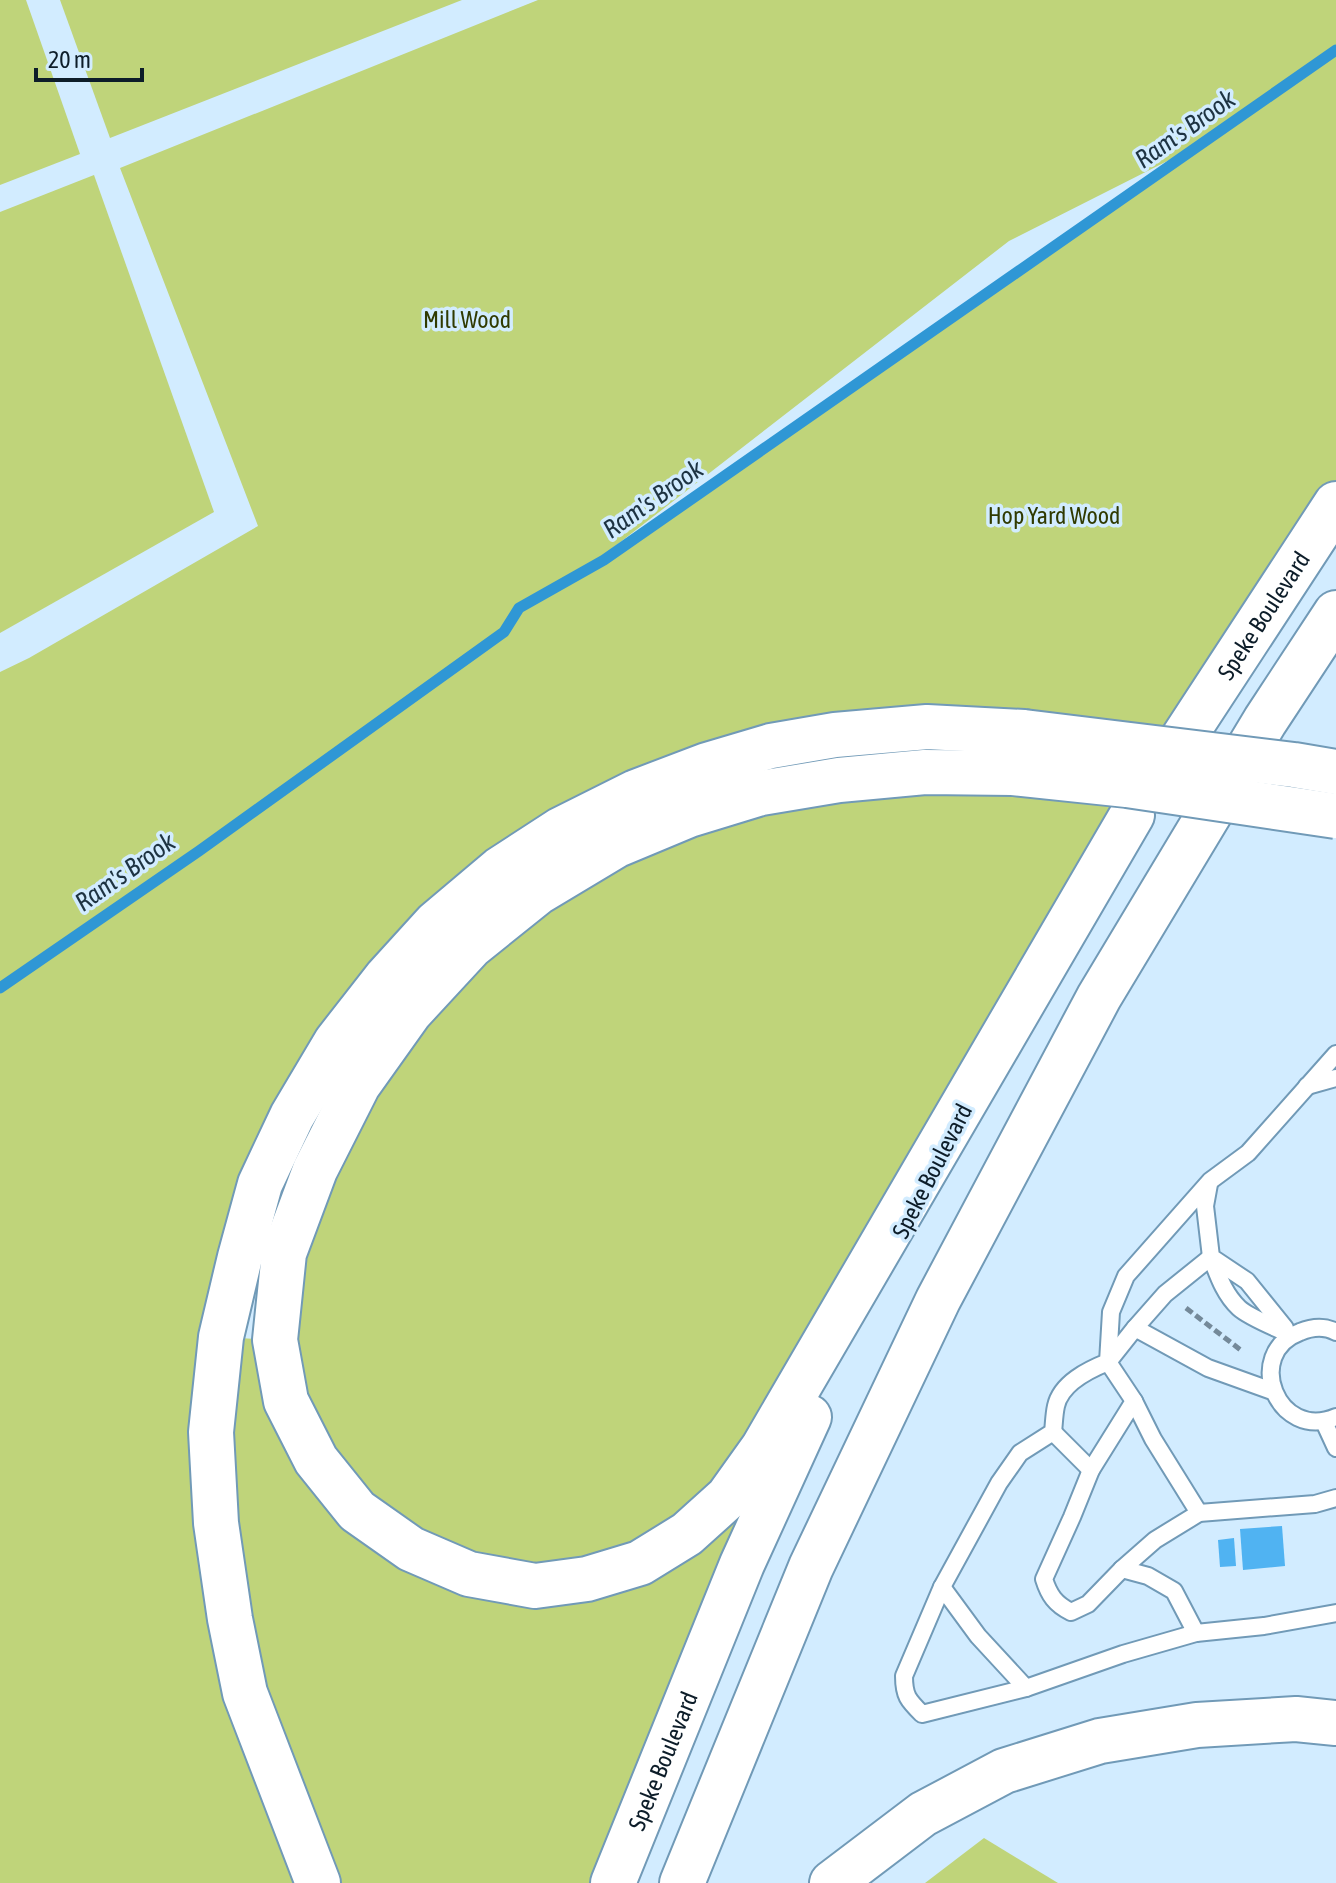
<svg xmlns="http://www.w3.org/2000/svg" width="1336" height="1883" font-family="'Asap Condensed',sans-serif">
<rect width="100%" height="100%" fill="#d2ecff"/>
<g fill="#bfd47a" fill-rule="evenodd">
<polygon points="0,0 26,0 80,154 0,185"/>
<polygon points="60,0 462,0 110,138"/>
<path d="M538,0h798v494l-178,254 -134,-16 -97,-5 -92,8 -64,11 -64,19 -71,27 -76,38 -60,39 -64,54 -50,55 -50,64 -44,74 -32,68 -20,73 -18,80 53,3 9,-87 31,-83 43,-85 52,-73 61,-66 66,-53 80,-48 72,-30 72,-22 78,-13 86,-8 88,1 119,42 -138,238 -160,312 -92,199 -129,319h-613v-1211l29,-14 229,-132 -138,-358zM1199,145l-595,415 -21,11 426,-330z"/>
<polygon points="94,175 214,512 0,633 0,212"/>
<polygon points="984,1838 1058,1883 925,1883"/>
</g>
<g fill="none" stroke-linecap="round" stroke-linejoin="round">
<polyline stroke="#2f97d5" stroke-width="11" points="0,988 199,851 504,632 519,608 604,560 1336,50"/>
</g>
<g fill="#50b3f2">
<polygon points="1282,1526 1285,1566 1243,1570 1240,1529"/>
<polygon points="1234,1538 1236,1566 1220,1567 1218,1540"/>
</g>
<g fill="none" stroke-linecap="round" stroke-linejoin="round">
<g stroke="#719ab7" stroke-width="20">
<g id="lane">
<path d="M1336,1054l-88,99 -38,28 -84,95 -15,36 -3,50c-20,8 -47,21 -52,44 -2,9 -2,18 -3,26l-33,21 -21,30 -57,104 -38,89c0,20 4,24 18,38l104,-26 97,-34 73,-21 68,-7 72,-13"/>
<polyline points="1307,1086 1336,1078"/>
<polyline points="1209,1184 1205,1206 1211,1257 1247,1281 1285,1328"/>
<path d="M1135,1328l30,-34 46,-37c7,18 13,37 28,51 11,10 38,20 52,27"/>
<path d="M1336,1332c-11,-6 -24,-5 -36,0 -57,21 -23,110 36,85"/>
<path d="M1272,1391l-64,-23 -73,-40 -27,34 26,39 -43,69 -19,47 -28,62c5,16 11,25 27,33l17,-8 34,-35 33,-29 44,-27 116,-9 21,-6"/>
<polyline points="1134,1401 1153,1439 1199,1513"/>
<polyline points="1324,1422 1336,1448"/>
<polyline points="1053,1432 1091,1470"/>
<polyline points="1122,1569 1148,1576 1174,1591 1196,1633"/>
<polyline points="942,1587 978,1636 1026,1688"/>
</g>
</g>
<g stroke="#719ab7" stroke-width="48">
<g id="highway">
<polyline points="1013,773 925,772 839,780 761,793 689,815 617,845 537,893 471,946 410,1012 358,1085 315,1170 284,1253 275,1340 286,1401 316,1460 357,1511 411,1549 469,1574 535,1586 587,1579 640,1563 687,1534 728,1497 763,1448 1132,815"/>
<path id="s1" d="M1155,781l181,-277"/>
<polyline points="318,1883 245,1693 230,1619 216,1523 211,1432 221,1337 240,1257 260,1184 292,1116 336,1042 386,978 436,923 500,869 560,830 636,792 707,765 771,746 835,735 927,727 1024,732"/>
<path id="s2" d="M613,1883l129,-319 67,-147"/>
<polyline points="682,1883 811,1567 938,1300 1099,997 1265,721 1336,613"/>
<polyline points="832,1883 923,1814 1004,1771 1100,1741 1197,1725 1296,1719 1336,1723"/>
</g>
</g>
<polyline stroke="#748999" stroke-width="5" stroke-dasharray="8 4" stroke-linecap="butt" points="1186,1308 1242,1351"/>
<use href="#lane" stroke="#fff" stroke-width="16"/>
<use href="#highway" stroke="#fff" stroke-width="44"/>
<g stroke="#719ab7" stroke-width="48" stroke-linecap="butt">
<g id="highway-bridge">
<polyline points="1024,732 1294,765 1336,772"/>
<polyline points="1013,773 1127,785 1336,816"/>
</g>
</g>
<use href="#highway-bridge" stroke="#fff" stroke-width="44"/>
</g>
<g text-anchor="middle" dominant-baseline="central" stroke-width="7" stroke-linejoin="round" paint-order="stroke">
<g font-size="24" fill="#303a01" stroke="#d2ecff">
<text x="467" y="319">Mill Wood</text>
<text x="1054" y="515">Hop Yard Wood</text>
</g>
<g font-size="24" fill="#0d1d29" stroke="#d2ecff">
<text stroke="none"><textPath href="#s1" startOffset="198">Speke Boulevard</textPath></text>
<text transform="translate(932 1171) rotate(-63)">Speke Boulevard</text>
<text stroke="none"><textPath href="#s2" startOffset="132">Speke Boulevard</textPath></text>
</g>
<g font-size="26" font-style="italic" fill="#1d3342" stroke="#d2ecff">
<text transform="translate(1185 129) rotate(-35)">Ram's Brook</text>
<text transform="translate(653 499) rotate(-35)">Ram's Brook</text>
<text transform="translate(125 872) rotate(-35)">Ram's Brook</text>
</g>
</g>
<path d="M36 68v12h106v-12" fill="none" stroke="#0d1d29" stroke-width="4"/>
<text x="48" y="68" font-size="24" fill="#0d1d29" stroke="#d2ecff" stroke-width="6" paint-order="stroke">20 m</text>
</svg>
